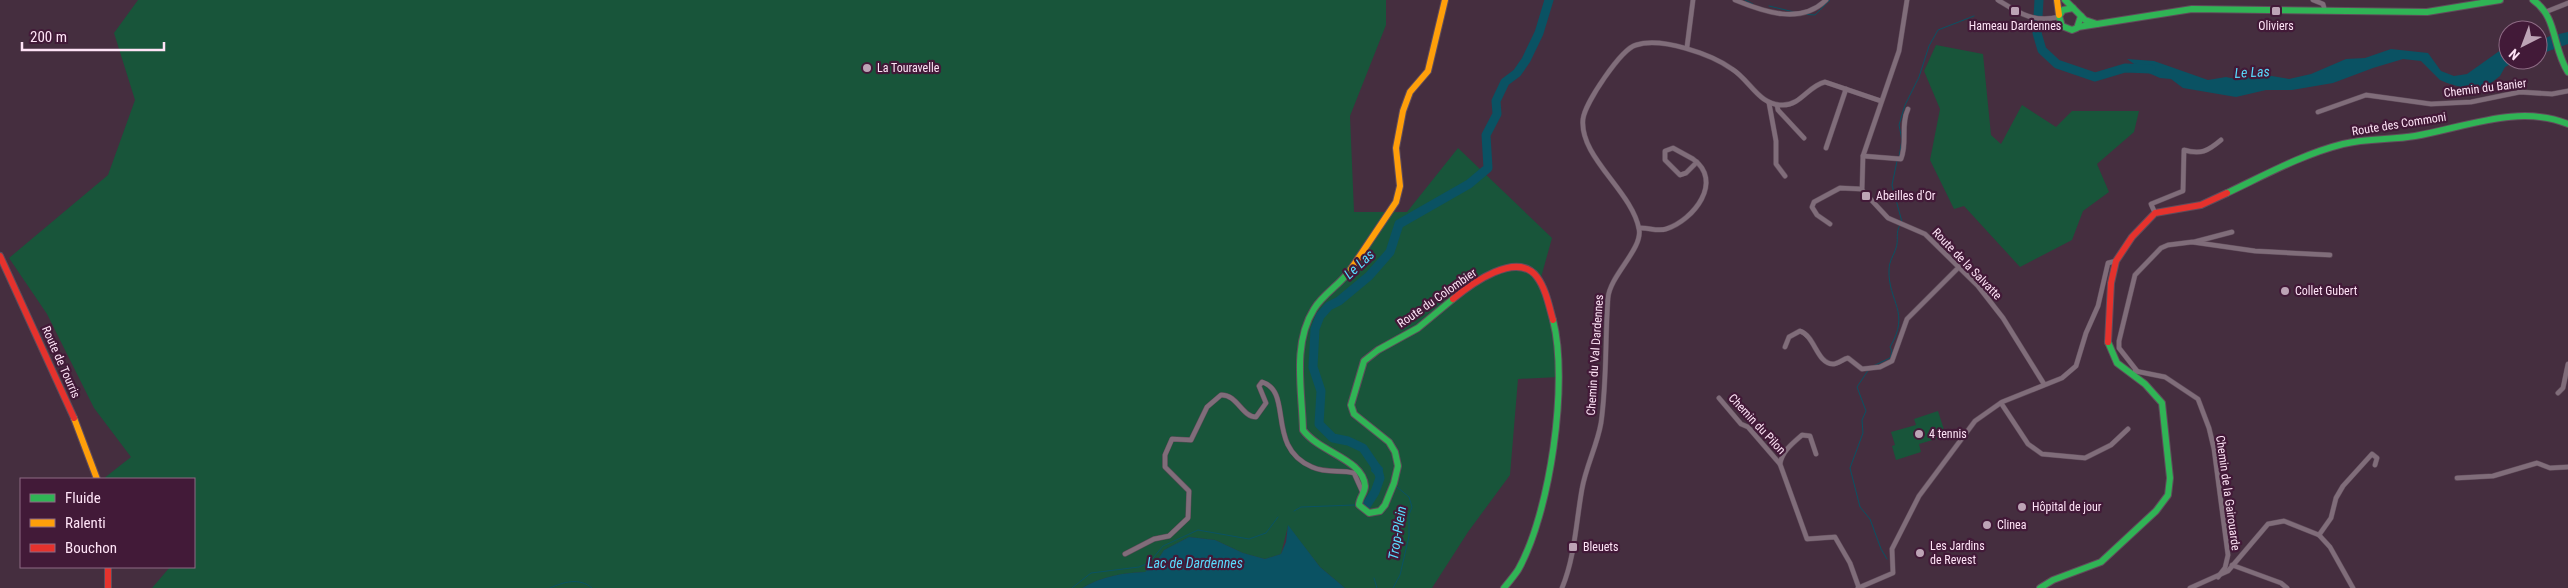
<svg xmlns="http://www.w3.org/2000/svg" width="2568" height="588" font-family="'Roboto Condensed',sans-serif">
<rect width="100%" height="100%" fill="#452e3f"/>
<g fill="#18553a">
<path d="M138,0h1248v25l-36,91 4,96h53l51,-64 94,90 -12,43 13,37 6,59 -41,2 -8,96 -42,57 -36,56h-87l-25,-21 -32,-41 -7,28 -16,5 -22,-6 -28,-13 -26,-3 -25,13 -7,11 -12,11c-23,1 -42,4 -63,16h-930l18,-21h24v-88h-91l28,-22 -37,-49 -47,-94 -38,-56 99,-83 27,-75 -21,-67z"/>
<polygon points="1936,45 1983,54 1991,135 2001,144 2022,105 2056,127 2072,111 2139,111 2134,132 2097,164 2109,192 2083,211 2072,240 2020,267 1964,206 1954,209 1930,160 1940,109 1924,71"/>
<polygon points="1938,411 1946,436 1919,444 1921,452 1896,460 1892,446 1895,445 1891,432 1916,425 1914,419"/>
</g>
<g fill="#0a5263">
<polygon points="2568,32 2568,44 2538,55 2538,42 2550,36"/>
<polygon points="2505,47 2508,60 2518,60 2505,67 2500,76 2482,90 2467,89 2447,83 2440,80 2421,61 2403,59 2373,68 2333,83 2292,90 2266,90 2236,97 2183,88 2171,79 2160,78 2144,71 2127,59 2154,61 2208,80 2226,77 2240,80 2249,77 2256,78 2266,75 2289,79 2311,74 2346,59 2365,58 2391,49 2428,53 2441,71 2454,76 2467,74"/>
<polygon points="1372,461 1379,464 1383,468 1382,478 1377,477 1371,471"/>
<path d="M1288,525l32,42 25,21h-263c21,-12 40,-15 63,-16l12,-11 7,-11 25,-13 26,3 28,13 22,6 16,-5 5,-12z"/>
</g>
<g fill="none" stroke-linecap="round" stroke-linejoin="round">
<g stroke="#0a5263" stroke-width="1">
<polyline points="1745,0 1753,4"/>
<polyline points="1769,6 1794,12"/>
<polyline points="1802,14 1815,15 1830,0"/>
<polyline points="1899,157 1902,140 1899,125 1905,105 1919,77 1929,46 1938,30 1974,16"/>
<polyline points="1897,161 1892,185 1902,222"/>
<path d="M1871,367l19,-9 2,-7 -2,-4c21,-35 -2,-45 -1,-77 0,-9 5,-15 7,-22 3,-8 -1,-15 4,-23"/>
<polyline points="1869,369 1857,387 1866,411 1862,420 1863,433 1850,468 1860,507 1870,519 1881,549 1887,559"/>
<polyline points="1294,511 1301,507 1355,505"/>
<polyline points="1374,578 1377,588"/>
<path d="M550,588c14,-6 29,-11 42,0"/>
<polyline points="1072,588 1091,573 1139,567 1149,563 1163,546 1198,530 1249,539 1266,533 1278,517"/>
<polyline points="1393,588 1400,575 1409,536 1409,515 1412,507 1409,497 1397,487"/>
</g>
<g stroke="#0a5263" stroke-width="9">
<polyline points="2039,0 2037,33 2042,50 2057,64 2095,77 2125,68 2151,69"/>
<polyline points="1366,506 1375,492 1380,478 1378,470 1363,448 1348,441 1333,438 1319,424 1321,391 1313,367 1315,329 1320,316 1329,306 1339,301 1369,276 1390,252 1399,224 1469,184 1488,168 1486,135 1497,114 1496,101 1505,82 1517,73 1526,60 1539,33 1549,0"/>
</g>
<g stroke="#604c5b" stroke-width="5.5">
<g id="street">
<path d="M1735,0c29,12 66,25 91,0"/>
<polyline points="1907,0 1899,51 1863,156 1862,190 1888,218 1925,234 1978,286 2003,318 2044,384"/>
<path d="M1998,0c21,13 35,23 61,17"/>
<polyline points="2313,0 2323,4 2325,11"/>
<polyline points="2548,11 2568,3"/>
<polyline points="1687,47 1693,0"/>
<polyline points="1769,103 1776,141 1776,164 1785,176"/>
<polyline points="1777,105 1778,110 1804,138"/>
<polyline points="2318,112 2366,95 2431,104 2471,102 2520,92 2552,94 2568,91"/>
<polyline points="1826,148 1846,89"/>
<path d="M1863,156l38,3c7,-17 -1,-33 7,-50"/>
<path d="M2155,213l-4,-9 32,-13 1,-41c17,5 24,1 37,-10"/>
<polyline points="1830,224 1817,215 1812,207 1814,202 1840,188 1861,189"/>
<path d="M1639,228c9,-1 18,4 27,1 28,-9 58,-48 27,-70l-20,-11 -8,3v9l15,15 6,-2 11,-11"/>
<polyline points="2194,242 2232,232"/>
<path d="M1785,347l4,-10 11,-6c15,5 17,33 33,33 5,0 10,-5 15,-6l14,11 18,-2 12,-6 15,-42 52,-52"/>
<polyline points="2135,371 2165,377 2198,399 2209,428 2214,449 2228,555 2225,568 2218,577"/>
<polyline points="2137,371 2119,348 2119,341 2135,275 2161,248 2168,245 2192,242 2255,251 2330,255"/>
<polyline points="2558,393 2563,388 2568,364"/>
<polyline points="1719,398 1741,424 1748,427 1780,464 1807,539 1835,537 1850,563 1859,588"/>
<polyline points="2001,403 2028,444 2042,454 2085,458 2111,445 2128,429"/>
<path d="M1780,464c2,-13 13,-21 22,-29l8,1 6,18"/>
<polyline points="2457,478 2493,476 2537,463 2550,468 2568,467"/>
<polyline points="2319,535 2331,518 2336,498 2343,486 2372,454 2377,458 2375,465"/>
<path d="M1125,554l29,-15 15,-3 19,-18 1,-27 -24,-24v-12l7,-16 19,1 16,-33 14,-12c16,-1 21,22 35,22l10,-14 -7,-17 3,-4c32,10 3,65 50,85 15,7 29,2 42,6l9,20"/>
<polyline points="2232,565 2281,583 2287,588"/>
<path d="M1562,588c13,-31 14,-66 20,-99 4,-23 15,-43 19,-66 6,-41 4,-84 7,-125 2,-23 35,-49 31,-69 -7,-38 -60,-72 -56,-110 2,-16 38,-70 53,-74 26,-8 75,9 96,24 18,11 27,37 51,36 18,0 25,-19 42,-23l56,19"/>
<polyline points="1858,588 1893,573 1892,549 1919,496 1975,421 2002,402 2062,378 2076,366 2086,333 2098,306 2108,263 2116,261"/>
<polyline points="2190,588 2228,571 2268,524 2284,521 2319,535 2330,547 2353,588"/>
</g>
</g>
<g stroke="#604c5b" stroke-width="8">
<g id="fast">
<polyline points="2065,0 2085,20 2097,24"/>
<path d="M2533,0c25,17 19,48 35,72"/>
<polyline points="2073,8 2063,10 2059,16 2062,26 2072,30 2077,28 2081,16"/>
<polyline points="2078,27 2192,9 2427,12 2500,0"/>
<path d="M2227,193c38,-18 76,-39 116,-49 24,-6 49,-4 72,-8 51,-9 104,-32 153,-12"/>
<path d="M1351,269c-10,15 -28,25 -37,40 -22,35 -12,81 -11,121 17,23 60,29 62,56 0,7 -6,12 -6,19l10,8 11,-2 5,-6 9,-22 4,-17 -3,-14 -6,-10 -35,-28 -3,-9 13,-44 14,-11 40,-22 35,-29"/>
<path d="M1504,588c5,-6 10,-12 14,-18 32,-56 51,-188 35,-250"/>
<polyline points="2040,588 2053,580 2101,562 2156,511 2168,495 2170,478 2162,403 2145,384 2117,363 2108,342"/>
</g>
</g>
<g stroke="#604c5b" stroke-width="8">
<g id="slow">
<polyline points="2057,0 2059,15"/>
<polyline points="1351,269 1396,202 1400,186 1396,148 1403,111 1410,92 1428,71 1445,0"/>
<polyline points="74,418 97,479"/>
</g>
</g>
<g stroke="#604c5b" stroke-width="8">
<g id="jam">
<polyline points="0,256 74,418"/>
<path d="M1453,299c18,-15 64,-49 84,-22 9,12 12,29 16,43"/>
<polyline points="2108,342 2111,283 2116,261 2132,237 2155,213 2201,205 2227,193"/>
<polyline points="108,567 108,588"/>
</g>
</g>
<use href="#street" stroke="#806d7a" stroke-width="4.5"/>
<use href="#fast" stroke="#30b455" stroke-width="6"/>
<use href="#slow" stroke="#ff9f0a" stroke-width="6"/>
<use href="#jam" stroke="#e5322d" stroke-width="6"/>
</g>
<g fill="#bda4b6" stroke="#421a38" stroke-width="2">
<rect x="2010" y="6" width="10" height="10" rx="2.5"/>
<rect x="2271" y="6" width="10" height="10" rx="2.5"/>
<circle cx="867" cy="68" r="5"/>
<rect x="1861" y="191" width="10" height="10" rx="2.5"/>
<circle cx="2285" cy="291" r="5"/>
<circle cx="1919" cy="434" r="5"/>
<circle cx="2022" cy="507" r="5"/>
<circle cx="1987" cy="525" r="5"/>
<rect x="1568" y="542" width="10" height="10" rx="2.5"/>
<circle cx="1920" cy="553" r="5"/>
</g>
<g text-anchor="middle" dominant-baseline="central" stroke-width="4.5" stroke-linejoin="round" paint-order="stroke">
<g font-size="12" fill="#fee3f6" stroke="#421a38" text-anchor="start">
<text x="2015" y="26" text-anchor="middle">Hameau Dardennes</text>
<text x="2276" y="26" text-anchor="middle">Oliviers</text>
<text x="877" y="68">La Touravelle</text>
<text x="1876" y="196">Abeilles d'Or</text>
<text x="2295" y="291">Collet Gubert</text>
<text x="1929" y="434">4 tennis</text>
<text x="2032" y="507">Hôpital de jour</text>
<text x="1997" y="525">Clinea</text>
<text x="1930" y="546">Les Jardins<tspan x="1930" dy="14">de Revest</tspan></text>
<text x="1583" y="547">Bleuets</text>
</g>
<g font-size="12" fill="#fee3f6" stroke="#421a38">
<text transform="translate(2485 88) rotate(-7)">Chemin du Banier</text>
<text transform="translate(2399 124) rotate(-9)">Route des Commoni</text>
<text transform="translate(1967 264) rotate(46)">Route de la Salvatte</text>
<text transform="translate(1437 298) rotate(-35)">Route du Colombier</text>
<text transform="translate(1595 355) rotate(-86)">Chemin du Val Dardennes</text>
<text transform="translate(61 362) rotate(66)">Route de Tourris</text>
<text transform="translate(1757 424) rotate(47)">Chemin du Pilon</text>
<text transform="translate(2228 493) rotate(82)">Chemin de la Gairouarde</text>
</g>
<g font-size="14" font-style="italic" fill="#59dcfe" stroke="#421a38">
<text transform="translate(2252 72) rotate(-3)">Le Las</text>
<text transform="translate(1359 264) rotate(-43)">Le Las</text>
<text transform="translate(1397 533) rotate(-81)">Trop-Plein</text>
<text x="1195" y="563">Lac de Dardennes</text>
</g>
</g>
<rect x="20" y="478" width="175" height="90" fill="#421a38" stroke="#8d6a84"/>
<rect x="30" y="494" width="25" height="8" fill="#30b455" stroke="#8d6a84"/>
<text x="65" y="503" font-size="15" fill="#fee3f6">Fluide</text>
<rect x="30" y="519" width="25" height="8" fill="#ff9f0a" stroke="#8d6a84"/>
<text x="65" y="528" font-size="15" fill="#fee3f6">Ralenti</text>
<rect x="30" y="544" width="25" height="8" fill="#e5322d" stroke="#8d6a84"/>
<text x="65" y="553" font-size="15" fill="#fee3f6">Bouchon</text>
<g transform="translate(2523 45) rotate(222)"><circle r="24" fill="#421a38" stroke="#8d6a84"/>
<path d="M0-4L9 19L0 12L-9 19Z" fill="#bda4b6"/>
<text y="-8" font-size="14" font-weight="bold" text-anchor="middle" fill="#fee3f6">N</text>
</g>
<path d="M22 42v8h142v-8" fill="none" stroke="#fee3f6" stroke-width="2.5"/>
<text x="30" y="42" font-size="15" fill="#fee3f6" stroke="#421a38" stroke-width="4" paint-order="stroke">200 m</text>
</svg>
